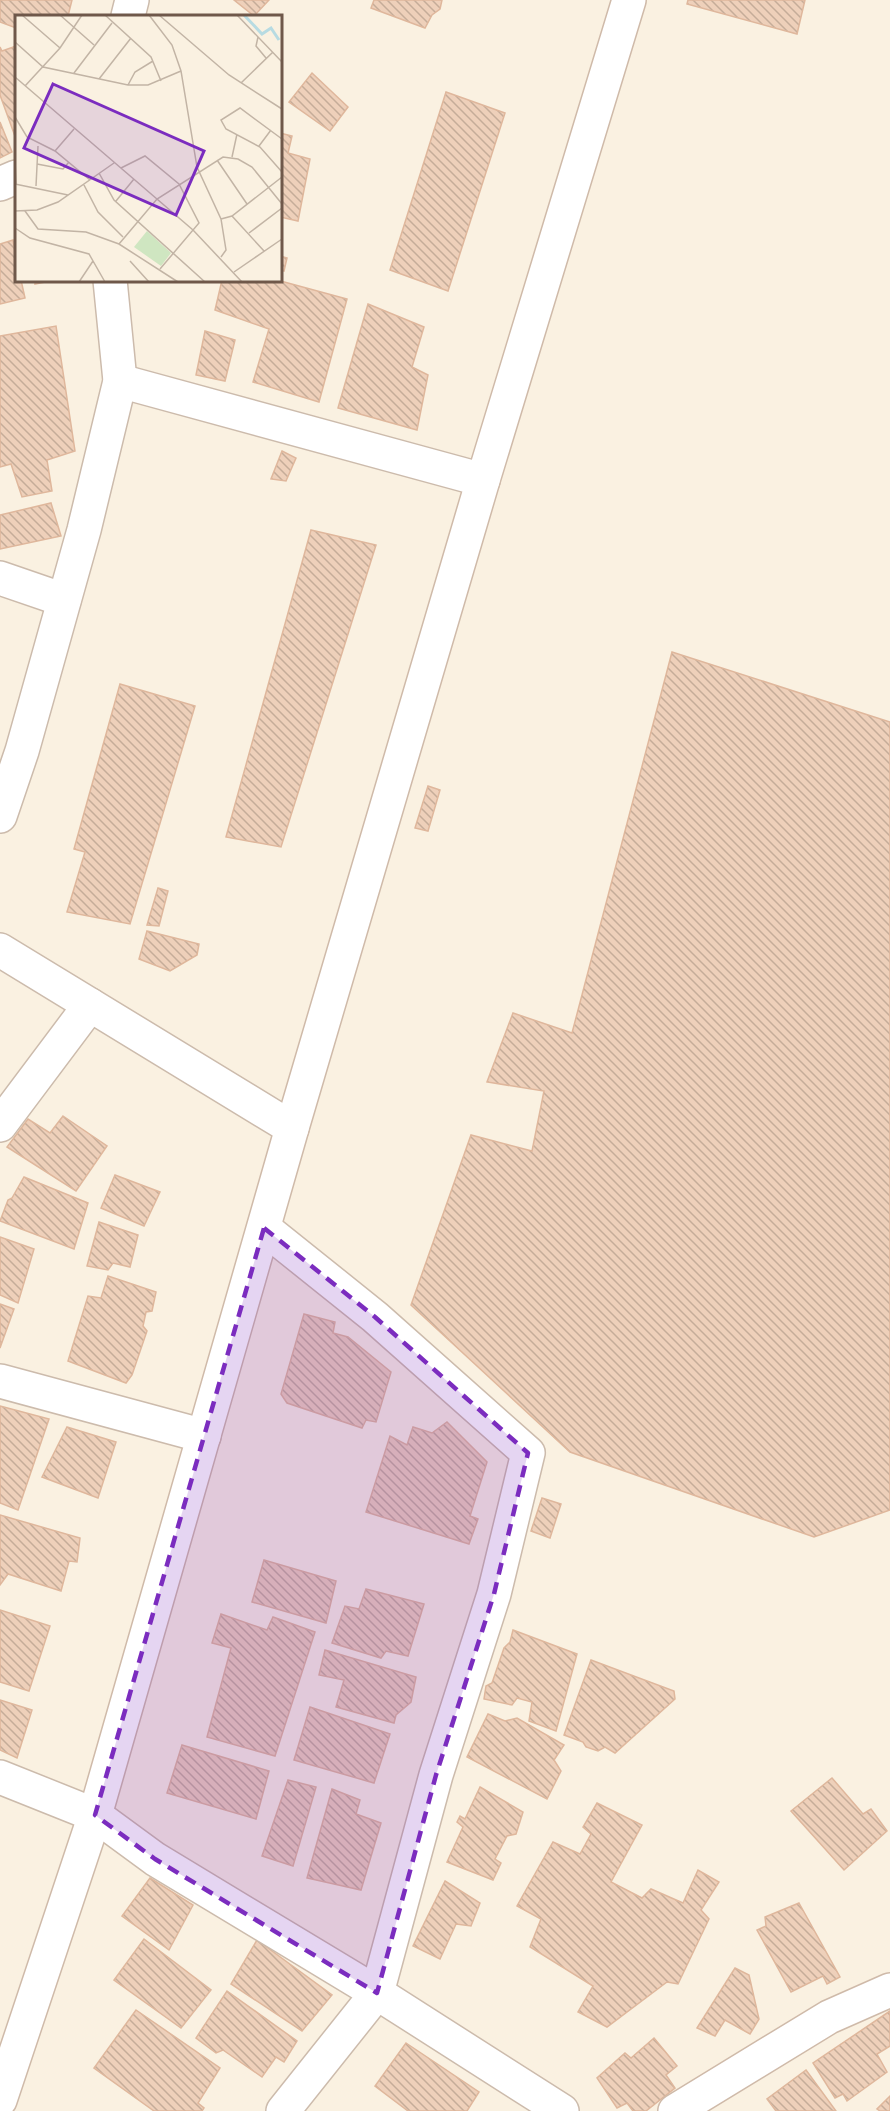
<svg xmlns="http://www.w3.org/2000/svg" width="890" height="2111" font-family="Rubik,sans-serif">
<defs>
<pattern id="building-back-hatch" width="6" height="6" patternUnits="userSpaceOnUse" patternTransform="scale(1.5)"><rect width="6" height="6" fill="#eed0ba"/><path d="M-1 5l2 2M0 0l6 6M5-1l2 2" fill="none" stroke="#c5ac99"/></pattern>
</defs>
<rect width="100%" height="100%" fill="#faf1e1"/>
<g fill="url(#building-back-hatch)" stroke="#dfb79c" stroke-width="1.5">
<polygon points="0,0 72,0 68,16 16,16 16,28 0,22"/>
<polygon points="234,0 269,0 254,16"/>
<polygon points="374,0 442,0 440,9 432,15 425,28 371,8"/>
<polygon points="688,0 805,0 797,34 687,4"/>
<polygon points="16,46 16,139 0,95 0,47 2,51"/>
<polygon points="312,73 348,107 330,131 289,102"/>
<polygon points="446,92 505,113 448,291 390,270"/>
<polygon points="0,122 12,152 0,158"/>
<polygon points="280,133 292,136 288,153 310,159 298,221 280,217"/>
<polygon points="13,240 16,257 16,280 21,280 25,298 0,304 0,244"/>
<polygon points="280,256 287,258 284,271 280,270"/>
<polygon points="35,280 55,280 35,284"/>
<polygon points="222,280 277,280 347,299 319,402 253,382 269,329 215,310"/>
<polygon points="368,304 424,327 412,367 428,375 417,430 338,408"/>
<polygon points="56,326 75,451 47,460 52,491 22,497 11,464 0,467 0,336"/>
<polygon points="205,331 235,340 225,381 196,375"/>
<polygon points="282,451 296,458 286,481 271,479"/>
<polygon points="51,503 61,536 0,549 0,515"/>
<polygon points="311,530 376,545 281,847 226,837"/>
<polygon points="672,652 890,722 890,1510 814,1537 570,1452 411,1305 471,1135 532,1151 544,1091 487,1082 513,1013 572,1033"/>
<polygon points="120,684 195,706 130,924 67,912 85,852 74,849"/>
<polygon points="428,786 440,790 428,831 415,828"/>
<polygon points="158,888 168,891 159,926 147,925"/>
<polygon points="147,931 199,944 197,955 170,971 139,959"/>
<polygon points="63,1116 107,1146 76,1191 7,1147 28,1119 50,1133"/>
<polygon points="115,1175 160,1192 144,1226 101,1208"/>
<polygon points="24,1177 88,1203 74,1249 0,1221 8,1200 12,1198"/>
<polygon points="99,1222 138,1235 130,1267 113,1263 108,1270 87,1266"/>
<polygon points="0,1237 34,1249 18,1303 0,1295"/>
<polygon points="108,1276 156,1292 152,1311 146,1312 143,1326 147,1331 132,1375 126,1383 68,1361 88,1296 101,1298"/>
<polygon points="0,1304 14,1309 0,1348"/>
<polygon points="304,1314 335,1322 333,1333 348,1337 391,1372 376,1422 366,1420 362,1428 287,1403 281,1394"/>
<polygon points="0,1406 49,1419 18,1510 0,1503"/>
<polygon points="447,1422 487,1462 470,1516 478,1519 469,1544 366,1512 390,1436 407,1445 413,1427 432,1433"/>
<polygon points="67,1427 116,1442 98,1498 42,1477"/>
<polygon points="542,1498 561,1504 550,1538 531,1531"/>
<polygon points="0,1515 80,1538 77,1562 69,1561 61,1591 8,1574 0,1585"/>
<polygon points="264,1560 336,1581 326,1623 252,1602"/>
<polygon points="366,1589 424,1604 408,1656 386,1651 381,1658 332,1643 345,1606 359,1609"/>
<polygon points="0,1610 50,1626 29,1691 0,1682"/>
<polygon points="221,1614 267,1630 273,1617 315,1632 275,1756 207,1737 231,1648 212,1643"/>
<polygon points="513,1630 577,1654 556,1731 529,1721 532,1702 517,1698 512,1705 484,1699 486,1686 492,1683 504,1648 510,1642"/>
<polygon points="325,1650 416,1677 411,1702 396,1715 394,1723 336,1707 344,1680 319,1675"/>
<polygon points="591,1660 674,1691 675,1699 615,1753 605,1747 598,1751 586,1747 583,1742 564,1735"/>
<polygon points="0,1700 32,1710 17,1758 0,1750"/>
<polygon points="310,1707 390,1734 374,1783 294,1760"/>
<polygon points="488,1714 505,1721 517,1718 564,1745 554,1760 561,1771 547,1799 467,1757"/>
<polygon points="182,1745 269,1771 256,1819 167,1793"/>
<polygon points="832,1778 863,1814 871,1809 887,1831 844,1870 791,1811"/>
<polygon points="288,1780 316,1787 293,1866 262,1856"/>
<polygon points="480,1787 523,1812 516,1834 507,1836 495,1859 501,1863 493,1880 447,1862 463,1827 457,1822 460,1816 465,1819"/>
<polygon points="332,1789 360,1800 356,1814 381,1823 361,1890 307,1878"/>
<polygon points="597,1803 642,1825 611,1882 642,1898 651,1889 683,1903 698,1870 719,1882 701,1910 709,1919 678,1984 667,1982 607,2027 578,2012 593,1986 530,1947 541,1919 517,1906 553,1842 580,1854 591,1834 583,1827"/>
<polygon points="150,1878 193,1905 169,1950 122,1916"/>
<polygon points="445,1881 480,1903 471,1926 456,1924 440,1959 413,1946"/>
<polygon points="799,1903 840,1977 827,1984 823,1976 791,1992 757,1930 766,1926 765,1917"/>
<polygon points="144,1939 211,1990 181,2028 114,1980"/>
<polygon points="257,1940 332,1995 302,2031 231,1984"/>
<polygon points="735,1968 749,1975 759,2019 750,2034 725,2020 715,2036 697,2028"/>
<polygon points="227,1991 297,2041 284,2062 276,2057 262,2077 223,2050 216,2053 196,2038"/>
<polygon points="136,2010 220,2068 198,2103 204,2108 202,2111 154,2111 94,2068"/>
<polygon points="890,2011 890,2046 877,2054 887,2072 847,2101 843,2094 835,2098 813,2063"/>
<polygon points="654,2038 677,2066 666,2075 675,2088 646,2111 633,2111 627,2103 617,2108 597,2078 625,2053 631,2058"/>
<polygon points="406,2043 479,2092 467,2111 408,2111 375,2086"/>
<polygon points="806,2070 836,2111 776,2111 767,2099"/>
<polygon points="890,2096 890,2111 880,2111 877,2109"/>
</g>
<g fill="none" stroke-linecap="round" stroke-linejoin="round">
<g stroke="#ccbbac" stroke-width="36">
<g id="street">
<polyline points="128,16 132,0"/>
<polyline points="0,184 16,177"/>
<polyline points="120,381 483,480"/>
<polyline points="0,578 64,600"/>
<polyline points="0,816 22,751 84,530 120,381 110,280"/>
<polyline points="0,950 292,1128"/>
<polyline points="0,1125 90,1005"/>
<polyline points="264,1228 375,1317 528,1453 494,1594 436,1775 377,1993 283,2111"/>
<polyline points="0,1381 204,1436"/>
<polyline points="0,1777 95,1815 155,1859 377,1993 562,2111"/>
</g>
</g>
<g stroke="#cfbaa9" stroke-width="36">
<g id="secondary">
<polyline points="0,2100 95,1815 292,1128 483,480 629,0"/>
<polyline points="675,2111 829,2017 890,1990"/>
</g>
</g>
<use href="#street" stroke="#fff" stroke-width="33"/>
<use href="#secondary" stroke="#fff" stroke-width="33"/>
</g>
<path fill="#7b2cbf" fill-opacity="0.2" stroke="#7b2cbf" stroke-width="4.5" stroke-dasharray="12 8" stroke-linejoin="round" d="M264,1228l111,89 153,136 -34,141 -58,181 -59,218 -222,-134 -60,-44z"/>
<g transform="translate(15 15)">
<rect width="267" height="267" fill="#faf1e1"/>
<path d="M132,216l24,22 -10,13 -27,-19z" fill="#cfe6c1"/>
<path fill="none" stroke="#b7dbe2" stroke-width="3" d="M229,0l18,19 9,-6 8,12"/>
<path fill="none" stroke="#c2b4a5" stroke-width="1.5" d="M7,0l38,33M45,0l34,30M90,0l46,42 10,24M134,0l23,30 9,26 16,96 24,52 5,31 -5,7M144,0l70,60 53,34M222,0l45,47M243,22l-2,9 10,12M0,27l28,25 85,18h20l33,-14M59,58l38,-50M0,62l178,153 49,52M84,64l32,-41M226,68l32,-31M113,70l7,-13 18,-11M10,71l35,-38 22,-33M0,102l12,20 28,14 35,29M267,124l-42,-31 -19,12 5,9 34,18 22,25M244,131l12,-16M40,136l19,-22M217,142l5,-23M0,144l1,25M202,145l30,44M22,149l26,5 6,-7M106,153l24,-12 34,28 20,39 -39,46M84,158l15,27 91,82M0,169l53,11M69,170l14,27 25,25M21,171l2,-40M101,186l18,-22M0,196l22,-1 21,-8 56,-39M10,196l13,18 48,3 33,12 59,38M217,201l32,35M206,204l11,-3 50,-39M0,213l15,10 59,16 16,28M234,218l33,-25M104,229l38,-45 66,-42 15,2 14,8 30,37M115,246l19,21M219,257l48,-33M64,267l14,-21"/>
<path fill="#7b2cbf" fill-opacity="0.15" stroke="#7b2cbf" stroke-width="3" d="M38,69l151,67 -28,64 -152,-67z"/>
<rect width="267" height="267" fill="none" stroke="#6f584a" stroke-width="3"/>
</g>
</svg>
